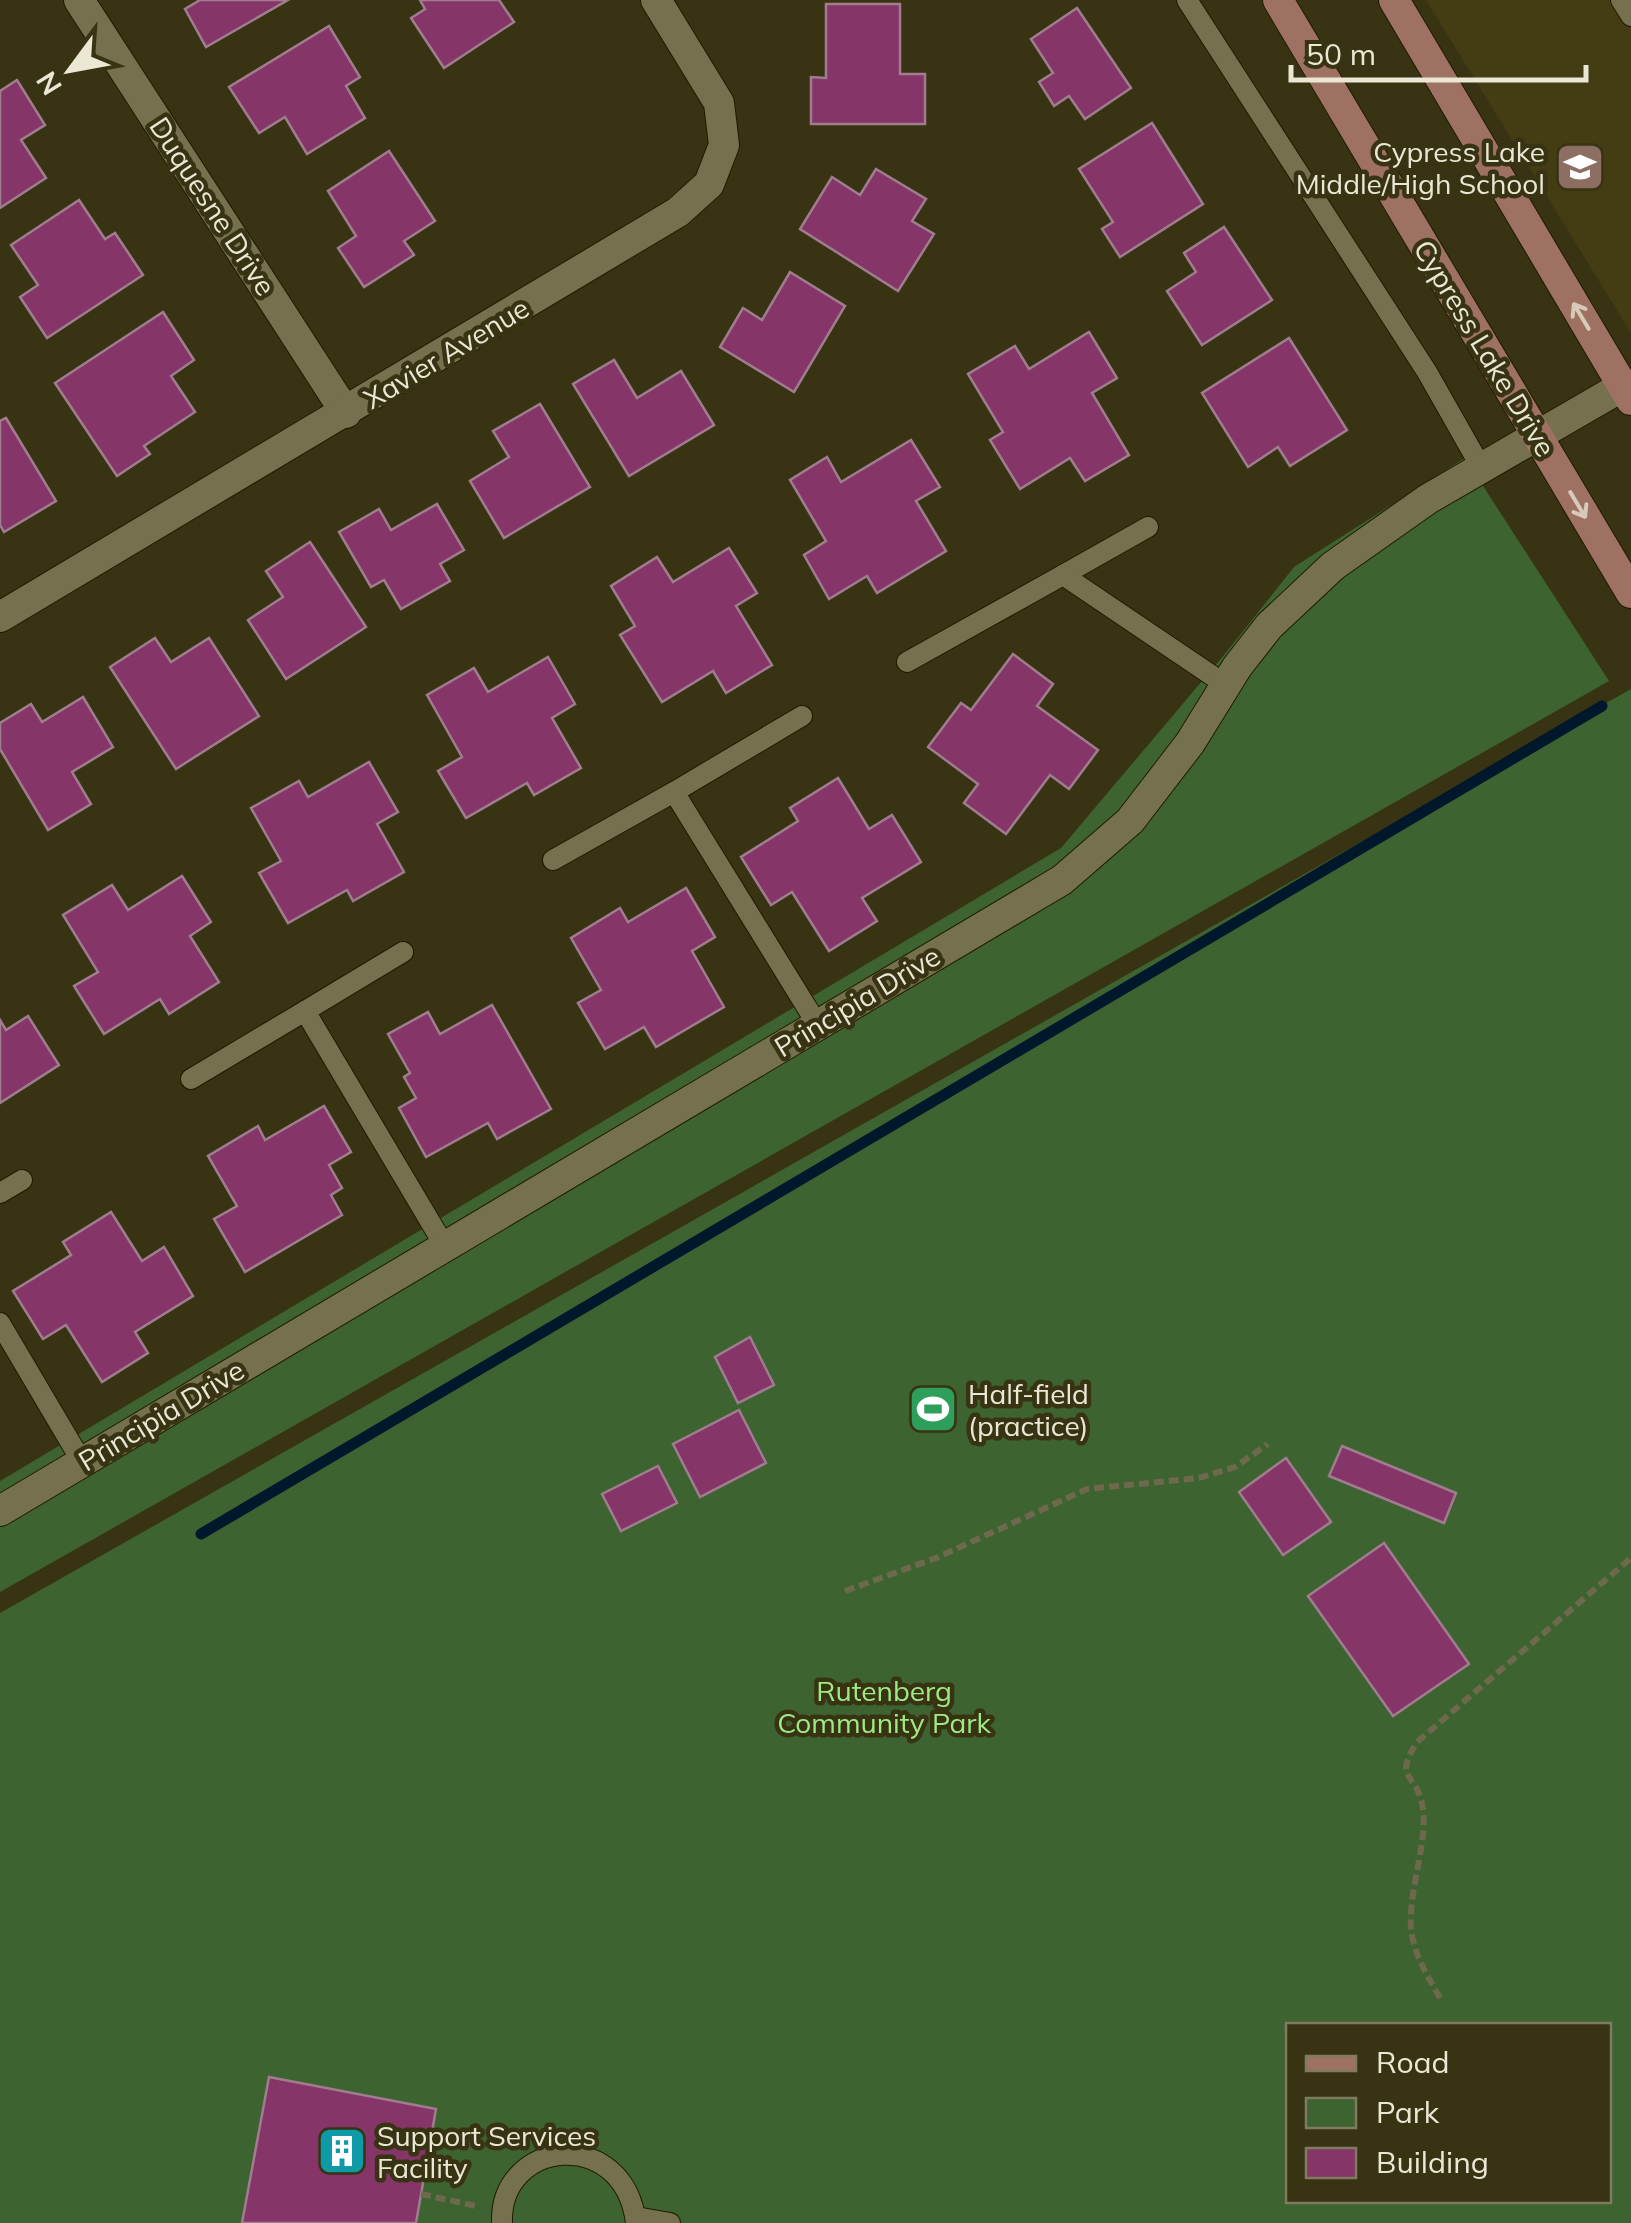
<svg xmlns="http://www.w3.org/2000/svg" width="1631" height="2223" font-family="Mulish,sans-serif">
<rect width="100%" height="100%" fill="#383313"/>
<polygon fill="#443d14" points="1426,0 1631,0 1631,333"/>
<g fill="#3d6330" fill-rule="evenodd">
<polygon points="1465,458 1609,681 0,1592 0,1481 1061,848 1224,655 1294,567"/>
<path d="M1631,689v1534h-1631v-610zM1288,2026h320v174h-320z"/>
</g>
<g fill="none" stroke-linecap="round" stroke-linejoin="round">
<polyline stroke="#01182c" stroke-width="11" points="201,1534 1602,706"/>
</g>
<g fill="#853567" stroke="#9f7d8f" stroke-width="2.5">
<polygon points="200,0 288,0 206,47 185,9"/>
<polygon points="420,0 499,0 514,22 444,68 411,18 425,9"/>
<polygon points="826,4 900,4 900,74 925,74 925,124 811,124 811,77 826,78"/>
<polygon points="1077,8 1131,88 1085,119 1069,96 1054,106 1039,82 1053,73 1031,39"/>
<polygon points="329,26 360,77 346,86 365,118 307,154 285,117 259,133 229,87"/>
<polygon points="17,80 45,125 21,140 46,178 0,208 0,91"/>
<polygon points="1152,123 1203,204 1120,257 1102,229 1113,222 1079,169"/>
<polygon points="389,151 435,221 404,241 414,255 364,287 338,248 356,236 328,191"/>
<polygon points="876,169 926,199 912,221 934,234 898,291 800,229 832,177 860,195"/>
<polygon points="79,200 105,239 115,233 143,275 47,338 20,297 38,285 11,245"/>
<polygon points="1224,227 1272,300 1202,345 1167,291 1196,272 1184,253"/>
<polygon points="790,272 845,306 794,392 720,347 743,308 762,320"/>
<polygon points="163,312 194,360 171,376 195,412 144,446 150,454 117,476 55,383"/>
<polygon points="1089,332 1117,378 1092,393 1129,455 1085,481 1070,458 1020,489 990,440 1003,432 968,374 1015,346 1029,369"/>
<polygon points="1289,338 1347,430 1290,466 1278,447 1248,467 1202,393"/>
<polygon points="614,360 637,398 681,371 714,425 629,476 573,384"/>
<polygon points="540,404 590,487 504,538 470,481 509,457 493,431"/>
<polygon points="6,418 56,501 4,532 0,525 0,421"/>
<polygon points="911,440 940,487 916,501 946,551 877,593 867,576 829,599 804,555 826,541 790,480 827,457 841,482"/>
<polygon points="437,504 464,550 440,564 450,581 401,609 384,580 371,587 339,532 379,509 391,530"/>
<polygon points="310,542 366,627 286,679 248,620 283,597 266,571"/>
<polygon points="729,548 757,593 736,606 772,665 726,693 713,671 662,702 620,635 635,626 611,586 657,557 673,582"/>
<polygon points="155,638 171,662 209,638 259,716 176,769 110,667"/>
<polygon points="1013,654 1053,684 1037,706 1098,750 1069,789 1050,775 1006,834 964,803 978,784 928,747 961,703 971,710"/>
<polygon points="548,657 575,704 552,718 581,768 534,795 527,783 466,818 438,771 462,757 427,695 474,668 488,692"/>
<polygon points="83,697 113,747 72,772 91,804 48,830 0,749 0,723 31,704 42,722"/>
<polygon points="369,762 398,812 377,824 404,872 353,901 347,890 288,923 259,873 281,861 251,808 299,781 308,797"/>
<polygon points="838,778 869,829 892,815 921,862 862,898 877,921 829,951 792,892 771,905 741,857 798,821 790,808"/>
<polygon points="182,876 211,922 190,936 219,982 169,1014 160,999 104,1034 74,986 98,972 63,915 112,885 128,910"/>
<polygon points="686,888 715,937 692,951 724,1007 656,1047 644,1027 605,1049 578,1003 601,990 571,938 620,908 628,922"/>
<polygon points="492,1005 551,1109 497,1139 488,1123 426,1157 399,1108 416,1098 404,1077 410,1073 388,1034 428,1012 440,1034"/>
<polygon points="28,1016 59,1065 0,1103 0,1020 6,1030"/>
<polygon points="324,1106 351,1152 329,1165 342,1188 331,1195 342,1215 245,1272 214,1219 237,1206 208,1156 258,1126 265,1140"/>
<polygon points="111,1212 142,1261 164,1247 193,1296 135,1332 148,1353 102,1382 66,1325 43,1339 13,1291 71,1255 63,1242"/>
<polygon points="750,1337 774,1385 738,1403 715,1357"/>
<polygon points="739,1410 766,1463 700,1497 673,1444"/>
<polygon points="1342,1446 1456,1493 1444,1523 1329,1476"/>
<polygon points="1286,1458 1331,1522 1283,1555 1239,1492"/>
<polygon points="658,1466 677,1503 621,1531 602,1494"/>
<polygon points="1384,1543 1469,1664 1393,1716 1308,1596"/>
<polygon points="269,2077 436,2109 416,2223 242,2223"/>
</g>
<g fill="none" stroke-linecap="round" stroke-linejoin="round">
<g stroke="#201a00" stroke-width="22">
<g id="lane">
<polyline points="1187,0 1427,372 1482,469"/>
<polyline points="1621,0 1631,16"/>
<polyline points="1063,575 1148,527"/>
<polyline points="907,662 1063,575 1226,685"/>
<polyline points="674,792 802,716"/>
<polyline points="553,860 674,792 817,1024"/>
<polyline points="305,1011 403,952"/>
<polyline points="191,1079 305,1011 444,1245"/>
<polyline points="0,1193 22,1180"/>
<polyline points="0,1323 82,1462"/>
<polyline points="636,2217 670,2223"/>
<path d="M502,2223c-3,-84 122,-98 134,0"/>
</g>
</g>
<g stroke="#201a00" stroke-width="32">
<g id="street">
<polyline points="79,0 346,413"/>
<polyline points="0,617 678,212 709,184 724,145 719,103 656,0"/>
<polyline points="0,1511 1062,880 1130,821 1190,743 1237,667 1269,626 1333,566 1428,499 1623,386"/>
</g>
</g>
<g stroke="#201a00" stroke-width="32">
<g id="secondary">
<polyline points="1278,0 1631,593"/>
<polyline points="1394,0 1631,400"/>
</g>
</g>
<g stroke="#6e694d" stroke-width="6" stroke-dasharray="10 5" stroke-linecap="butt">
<polyline points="845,1591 936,1558 1087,1489 1199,1478 1235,1467 1268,1444"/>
<path d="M1440,1998c-12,-21 -24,-40 -28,-63 -7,-38 18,-93 10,-131 -7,-33 -29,-24 -5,-62l214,-184"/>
<polyline points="421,2194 476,2206"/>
</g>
<use href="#lane" stroke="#75704e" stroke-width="20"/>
<use href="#street" stroke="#75704e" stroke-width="30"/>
<use href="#secondary" stroke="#9e7163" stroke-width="30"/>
</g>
<defs><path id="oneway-shaft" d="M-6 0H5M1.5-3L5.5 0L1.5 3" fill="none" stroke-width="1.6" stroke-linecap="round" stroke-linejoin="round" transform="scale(2.5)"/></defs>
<g stroke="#d7cab8">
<use href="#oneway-shaft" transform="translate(1581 316) rotate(-121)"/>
<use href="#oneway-shaft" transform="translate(1578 505) rotate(59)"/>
</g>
<defs>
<g id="school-square" transform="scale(2.5)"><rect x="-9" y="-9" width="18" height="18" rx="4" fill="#8d6e63" stroke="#383313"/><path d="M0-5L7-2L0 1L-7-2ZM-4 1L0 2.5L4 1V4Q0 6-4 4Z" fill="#fff"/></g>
<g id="stadium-square" transform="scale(2.5)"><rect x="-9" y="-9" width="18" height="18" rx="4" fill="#2e9e5b" stroke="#383313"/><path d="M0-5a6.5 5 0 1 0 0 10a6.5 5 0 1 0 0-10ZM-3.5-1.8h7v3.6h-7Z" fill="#fff"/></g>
<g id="building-square" transform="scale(2.5)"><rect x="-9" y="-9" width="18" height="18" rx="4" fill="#0f9aa8" stroke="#383313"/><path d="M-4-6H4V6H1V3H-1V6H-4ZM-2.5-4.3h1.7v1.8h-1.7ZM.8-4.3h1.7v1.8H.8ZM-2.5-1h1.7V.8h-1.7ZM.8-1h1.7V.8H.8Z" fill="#fff"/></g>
</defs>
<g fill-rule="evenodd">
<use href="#school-square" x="1580" y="167"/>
<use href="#stadium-square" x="933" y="1409"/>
<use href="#building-square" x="342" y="2151"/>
</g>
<g text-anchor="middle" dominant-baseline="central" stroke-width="9" stroke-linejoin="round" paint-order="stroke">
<g font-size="28" fill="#eae7d5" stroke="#383313" text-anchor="start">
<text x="1545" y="151" text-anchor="end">Cypress Lake<tspan x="1545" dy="32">Middle/High School</tspan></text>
<text x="968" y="1393">Half-field<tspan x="968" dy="32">(practice)</tspan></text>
<text x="377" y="2135">Support Services<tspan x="377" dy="32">Facility</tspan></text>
</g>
<g font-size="28" fill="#eae7d5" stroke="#383313">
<text transform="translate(213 206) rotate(57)">Duquesne Drive</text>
<text transform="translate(1485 348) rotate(59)">Cypress Lake Drive</text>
<text transform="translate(446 353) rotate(-31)">Xavier Avenue</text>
<text transform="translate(857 1001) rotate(-31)">Principia Drive</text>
<text transform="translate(161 1415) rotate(-31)">Principia Drive</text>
</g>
<g font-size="28" fill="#9eeb85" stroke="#383313">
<text x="884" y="1690">Rutenberg<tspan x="884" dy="32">Community Park</tspan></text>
</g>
</g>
<rect x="1286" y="2023" width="325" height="180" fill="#383313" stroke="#7f7b61" stroke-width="2.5"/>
<rect x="1306" y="2056" width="50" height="15" fill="#9e7163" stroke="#7f7b61" stroke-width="2.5"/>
<text x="1376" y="2073" font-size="30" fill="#eae7d5">Road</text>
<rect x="1306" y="2098" width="50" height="30" fill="#3d6330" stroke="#7f7b61" stroke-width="2.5"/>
<text x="1376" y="2123" font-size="30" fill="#eae7d5">Park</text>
<rect x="1306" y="2148" width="50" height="30" fill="#853567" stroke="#7f7b61" stroke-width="2.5"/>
<text x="1376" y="2173" font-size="30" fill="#eae7d5">Building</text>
<g transform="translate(70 70) rotate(238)" stroke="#383313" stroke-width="8" paint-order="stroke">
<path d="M0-8L18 38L0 25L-18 38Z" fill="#eae7d5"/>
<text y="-15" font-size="28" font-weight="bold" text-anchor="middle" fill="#eae7d5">N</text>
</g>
<path d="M1291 65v15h295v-15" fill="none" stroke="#eae7d5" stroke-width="5"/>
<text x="1306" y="65" font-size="30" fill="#eae7d5" stroke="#383313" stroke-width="8" paint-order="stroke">50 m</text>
</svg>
